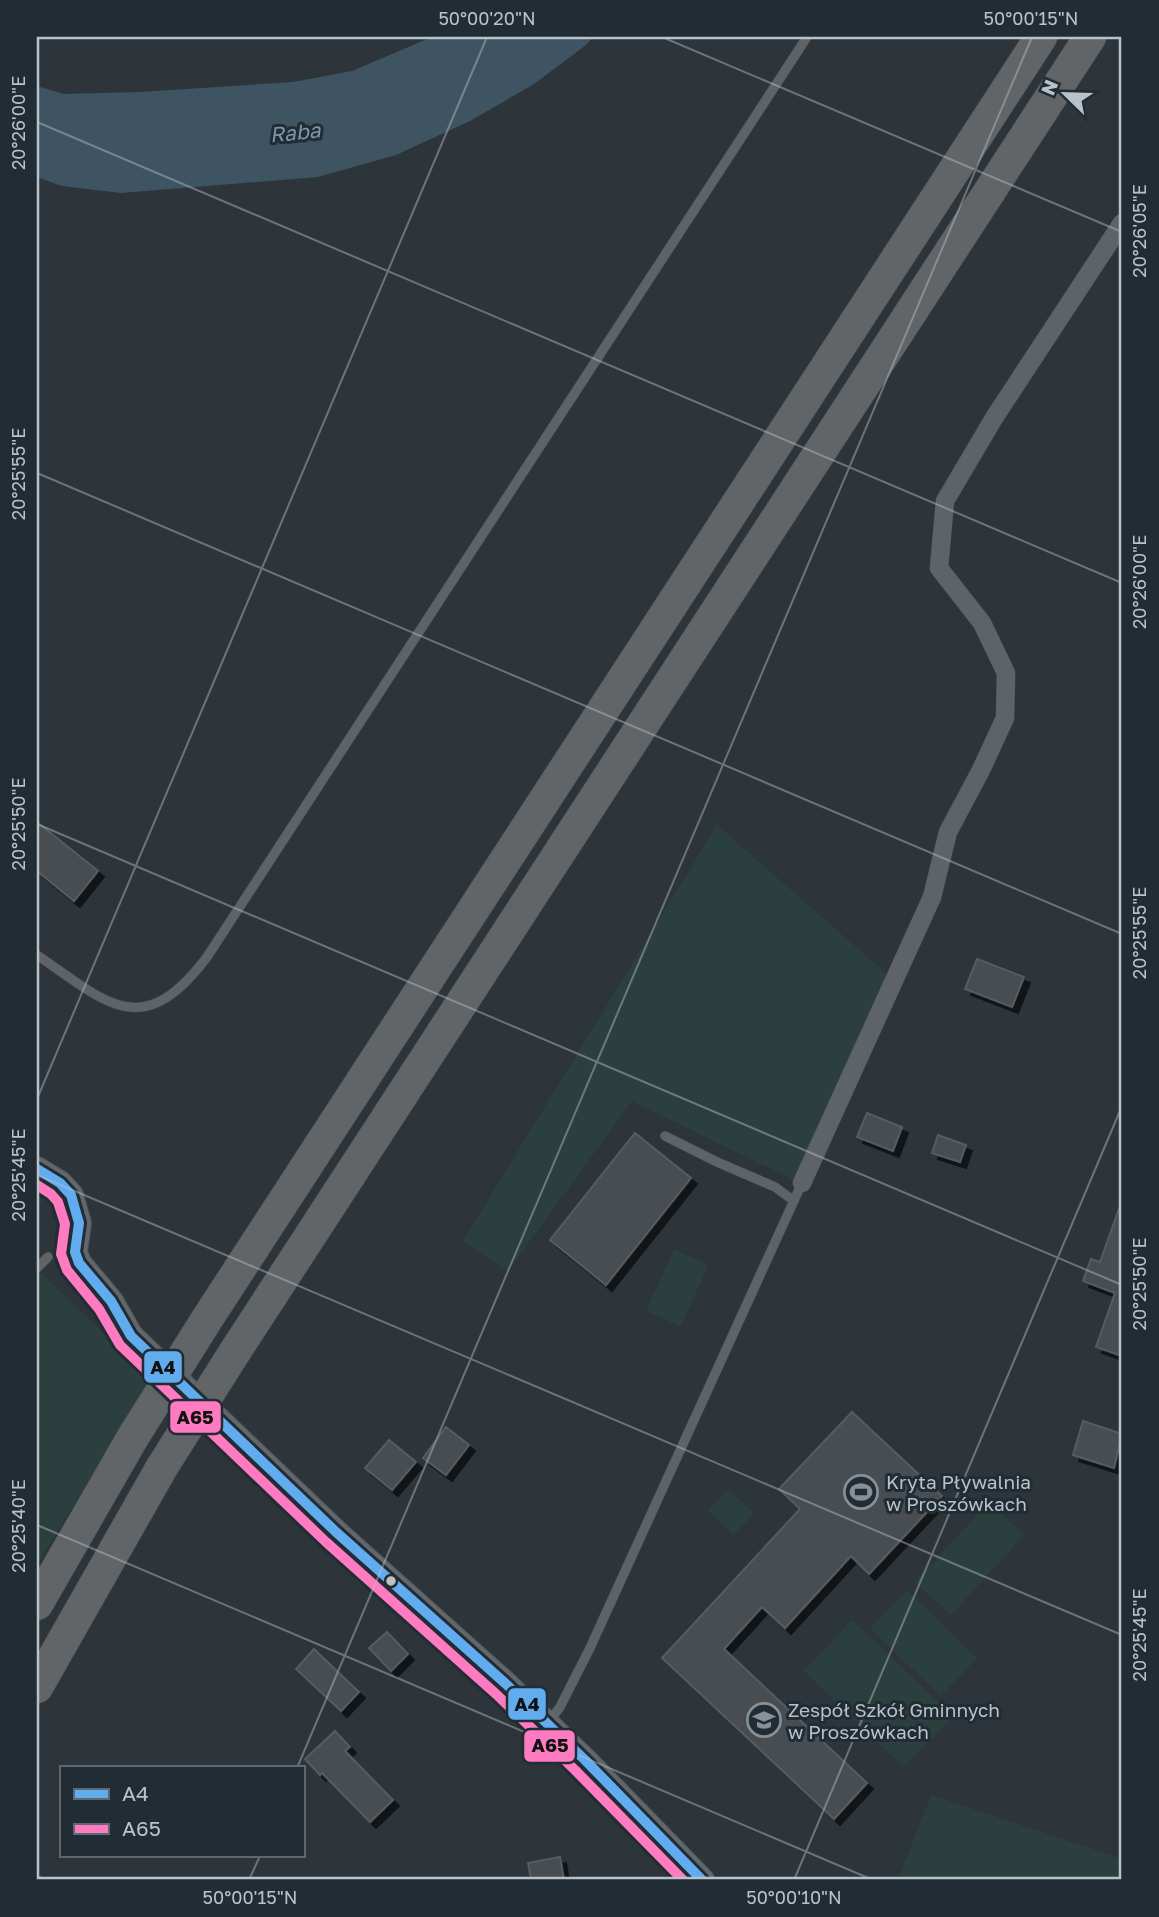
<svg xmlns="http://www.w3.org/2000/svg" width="1159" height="1917" font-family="'Golos Text',sans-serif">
<defs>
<filter id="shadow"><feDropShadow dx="6" dy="6" stdDeviation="0" flood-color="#0009"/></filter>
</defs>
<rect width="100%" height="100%" fill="#2d353a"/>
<g fill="#2b403e">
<polygon points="717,825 889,976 798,1182 632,1101 508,1271 463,1241"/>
<polygon points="674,1249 708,1265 681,1327 646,1311"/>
<polygon points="37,1269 150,1379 37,1565"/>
<polygon points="728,1489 754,1514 733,1535 708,1510"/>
<polygon points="989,1502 1024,1535 951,1615 915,1582"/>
<polygon points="907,1590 977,1658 941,1696 870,1629"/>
<polygon points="852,1620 953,1716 904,1767 804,1671"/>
<polygon points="931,1795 1122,1859 1122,1880 898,1880"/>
</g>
<polygon fill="#3e5462" points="432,37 593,37 586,45 534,84 470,121 396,155 318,177 121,193 62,186 37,177 37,86 64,94 140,92 293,82 352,71"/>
<g fill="#464d51" stroke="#565c61" stroke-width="2" filter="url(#shadow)">
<polygon points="37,822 98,871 74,901 37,871"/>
<polygon points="977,959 1024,977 1012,1007 965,989"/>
<polygon points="867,1113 902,1127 893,1151 857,1137"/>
<polygon points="635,1133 691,1178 606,1285 550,1240"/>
<polygon points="938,1135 966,1145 960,1162 932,1153"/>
<polygon points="1120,1206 1122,1206 1122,1356 1096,1347 1115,1293 1083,1281 1091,1259 1100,1262"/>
<polygon points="852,1412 942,1496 869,1574 851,1556 785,1628 762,1607 724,1649 867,1783 834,1819 662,1658 800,1509 779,1489"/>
<polygon points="1083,1421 1122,1434 1114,1468 1073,1455"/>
<polygon points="446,1427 469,1445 446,1475 423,1458"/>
<polygon points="389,1440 416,1462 392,1490 365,1468"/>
<polygon points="387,1632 408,1654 391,1671 369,1648"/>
<polygon points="314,1649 359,1692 341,1711 296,1669"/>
<polygon points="335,1731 350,1747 345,1751 393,1800 370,1822 322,1773 320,1775 305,1759"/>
<polygon points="560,1857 564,1880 531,1880 528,1863"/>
</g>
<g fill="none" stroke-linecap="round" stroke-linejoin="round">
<g stroke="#4b5154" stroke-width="10">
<g id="lane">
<path d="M37,955c70,48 105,88 170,2l600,-920"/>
<polyline points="665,1136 717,1162 775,1187 794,1201"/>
<polyline points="37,1268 48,1257"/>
<polyline points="548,1723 560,1707 590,1648 802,1183"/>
</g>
</g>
<g stroke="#4b5154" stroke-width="19">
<polyline id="street" points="802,1183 932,897 948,832 981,770 1005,718 1006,673 982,623 939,568 945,501 994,418 1122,223"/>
</g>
<g stroke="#4b5154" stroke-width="26">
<polyline id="secondary" points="37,1169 60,1183 71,1195 79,1223 75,1252 79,1263 111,1301 131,1336 336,1532 506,1684 585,1760 702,1880"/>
</g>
<g stroke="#4a5155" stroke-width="33">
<g id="highway">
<polyline points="207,1319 1041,37"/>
<polyline points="236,1350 1090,37"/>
<polyline points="37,1604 133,1437"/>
<polyline points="37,1687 162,1467"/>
</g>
</g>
<use href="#lane" stroke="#5e6368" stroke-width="9"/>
<use href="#street" stroke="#5e6368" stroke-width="18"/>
<use href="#secondary" stroke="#62676c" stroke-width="24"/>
<use href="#highway" stroke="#626567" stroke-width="32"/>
<g stroke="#4a5155" stroke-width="33" stroke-linecap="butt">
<g id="highway-bridge">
<polyline points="133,1437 207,1319"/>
<polyline points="162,1467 236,1350"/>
</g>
</g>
<use href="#highway-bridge" stroke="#626567" stroke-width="32"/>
<g stroke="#212c34" stroke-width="16">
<polyline id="bus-1" points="37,1169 60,1183 71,1195 79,1223 75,1252 79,1263 111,1301 131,1336 336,1532 506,1684 585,1760 702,1880"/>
</g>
<g stroke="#212c34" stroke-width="16">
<polyline id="bus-2" points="37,1185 51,1194 58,1202 65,1224 61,1254 67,1270 99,1309 120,1345 326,1542 496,1694 575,1770 683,1880"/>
</g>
<use href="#bus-1" stroke="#60acee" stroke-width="10"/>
<use href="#bus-2" stroke="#fe7ac1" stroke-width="10"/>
</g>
<path fill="none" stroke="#b9c2c9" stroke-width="2" stroke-opacity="0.45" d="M662,37l460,195M37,122l1085,461M37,473l1085,461M37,824l1085,461M37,1099l450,-1062M37,1175l1085,460M37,1525l836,355M297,1768l735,-1731M37,1876l9,4M249,1880l11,-24M794,1880l328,-774"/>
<defs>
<g id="stadium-ring" transform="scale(1.75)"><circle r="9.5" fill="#212c34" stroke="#889197" stroke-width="1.5"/><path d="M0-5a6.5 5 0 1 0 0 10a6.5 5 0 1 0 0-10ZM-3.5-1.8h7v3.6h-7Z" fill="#889197"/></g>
<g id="school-ring" transform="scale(1.75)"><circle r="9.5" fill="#212c34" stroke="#889197" stroke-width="1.5"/><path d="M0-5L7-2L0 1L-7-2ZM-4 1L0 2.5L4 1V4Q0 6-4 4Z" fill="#889197"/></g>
</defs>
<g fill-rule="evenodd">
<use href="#stadium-ring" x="861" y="1492"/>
<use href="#school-ring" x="764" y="1720"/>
</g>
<circle fill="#b9c2c9" stroke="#212c34" stroke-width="2.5" cx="391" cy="1581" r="6"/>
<g text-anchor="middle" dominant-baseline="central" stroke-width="6" stroke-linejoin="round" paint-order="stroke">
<g font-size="19" fill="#b9c2c9" stroke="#212c34" text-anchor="start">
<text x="886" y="1481">Kryta Pływalnia<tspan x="886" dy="22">w Proszówkach</tspan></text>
<text x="788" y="1709">Zespół Szkół Gminnych<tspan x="788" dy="22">w Proszówkach</tspan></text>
</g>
<g font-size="21" font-style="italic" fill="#7c97aa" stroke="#212c34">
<text transform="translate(295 132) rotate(-6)">Raba</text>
</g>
</g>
<g stroke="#212c34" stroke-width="2.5">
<rect x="143" y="1350" width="40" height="34" rx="7" fill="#60acee"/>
<rect x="169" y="1400" width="53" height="34" rx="7" fill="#fe7ac1"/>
<rect x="507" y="1687" width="40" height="34" rx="7" fill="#60acee"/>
<rect x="523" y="1729" width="53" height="34" rx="7" fill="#fe7ac1"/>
</g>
<g font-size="19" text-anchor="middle" font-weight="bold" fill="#111">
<text x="163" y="1374">A4</text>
<text x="195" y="1424">A65</text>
<text x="527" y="1711">A4</text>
<text x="550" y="1752">A65</text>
</g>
<rect width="1159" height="1917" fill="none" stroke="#212c34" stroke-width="77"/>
<rect x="60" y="1766" width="245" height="91" fill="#212c34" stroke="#5e6870" stroke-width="2"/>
<rect x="74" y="1789" width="35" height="10" fill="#60acee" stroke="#5e6870" stroke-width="2"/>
<text x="122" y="1801" font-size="21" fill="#b9c2c9">A4</text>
<rect x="74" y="1824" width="35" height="10" fill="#fe7ac1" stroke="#5e6870" stroke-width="2"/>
<text x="122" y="1836" font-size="21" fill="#b9c2c9">A65</text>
<g transform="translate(1065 94) rotate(293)" stroke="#212c34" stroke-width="5" paint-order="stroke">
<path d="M0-5L12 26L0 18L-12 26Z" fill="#b9c2c9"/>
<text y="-10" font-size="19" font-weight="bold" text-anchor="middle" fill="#b9c2c9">N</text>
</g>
<rect x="38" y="38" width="1082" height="1840" fill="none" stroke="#b9c2c9" stroke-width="2.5"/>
<g font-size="18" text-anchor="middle" fill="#b9c2c9">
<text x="487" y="25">50°00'20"N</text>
<text x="1031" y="25">50°00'15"N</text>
<text transform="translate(19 123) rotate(-90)" y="6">20°26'00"E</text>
<text transform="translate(1140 231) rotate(-90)" y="6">20°26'05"E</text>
<text transform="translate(19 474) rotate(-90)" y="6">20°25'55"E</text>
<text transform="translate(1140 582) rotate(-90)" y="6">20°26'00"E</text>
<text transform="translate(19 824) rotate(-90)" y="6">20°25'50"E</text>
<text transform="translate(1140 933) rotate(-90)" y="6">20°25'55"E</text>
<text transform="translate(19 1175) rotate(-90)" y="6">20°25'45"E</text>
<text transform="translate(1140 1284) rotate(-90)" y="6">20°25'50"E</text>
<text transform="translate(19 1526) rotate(-90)" y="6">20°25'40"E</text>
<text transform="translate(1140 1635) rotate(-90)" y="6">20°25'45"E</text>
<text x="250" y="1904">50°00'15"N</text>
<text x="794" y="1904">50°00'10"N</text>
</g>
</svg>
